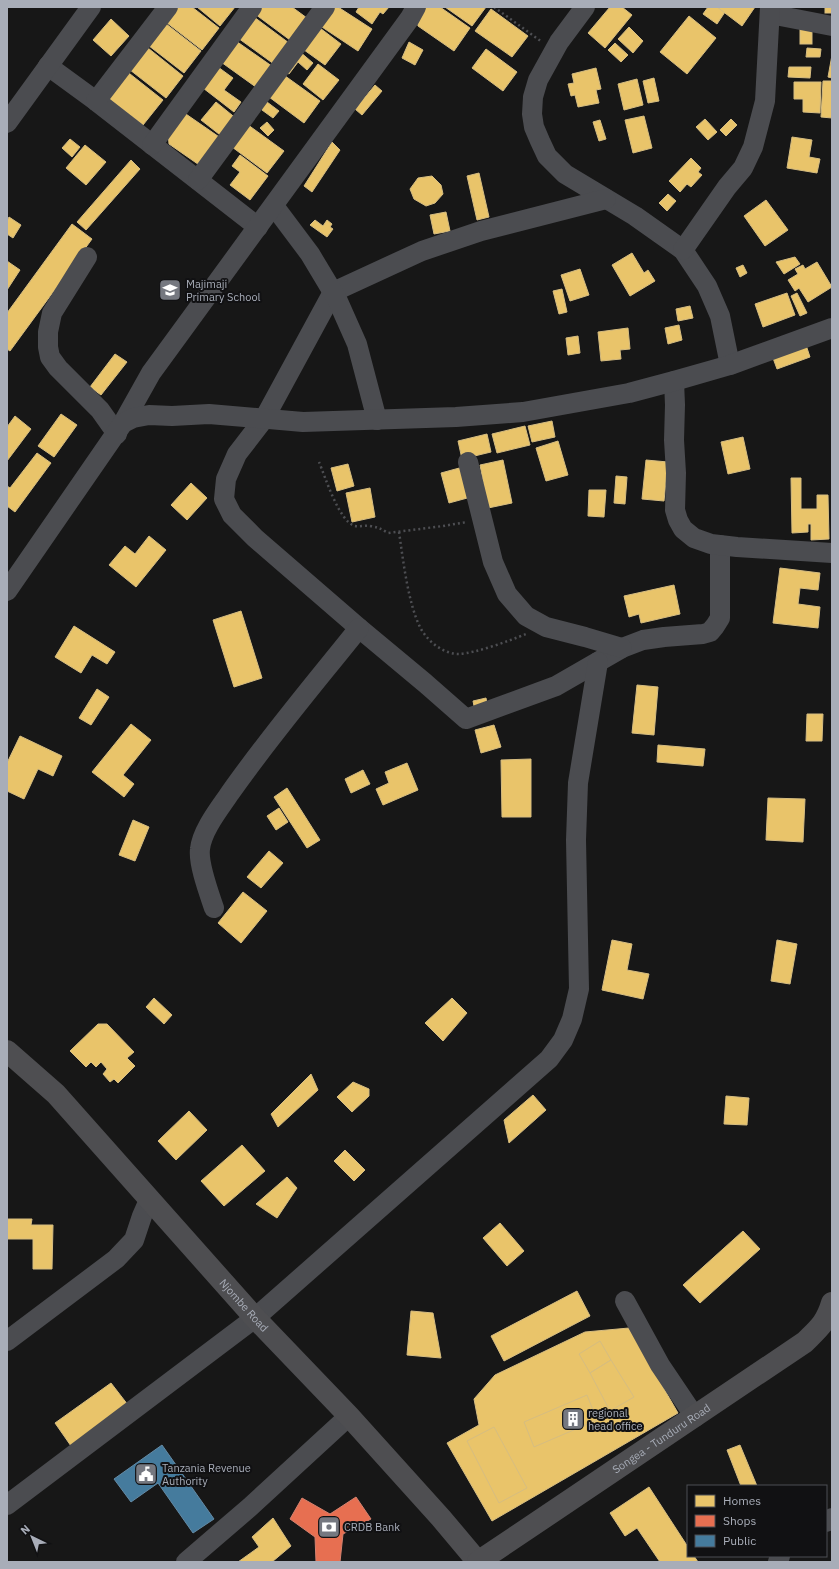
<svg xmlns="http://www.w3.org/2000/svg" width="839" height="1569" font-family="'IBM Plex Sans',sans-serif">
<rect width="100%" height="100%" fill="#171717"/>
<g fill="#e9c46a" stroke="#d6bd81">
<polygon points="171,7 192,7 219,28 202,50 162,19"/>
<polygon points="197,7 235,7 220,26"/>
<polygon points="260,7 292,7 311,21 294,43 255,14"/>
<polygon points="330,7 338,7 372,29 358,51 319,25"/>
<polygon points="359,7 389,7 383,14 380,12 372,24 356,12"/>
<polygon points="424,7 440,7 470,28 454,51 418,26 417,17"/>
<polygon points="445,7 486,7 472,26"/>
<polygon points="610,7 622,7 632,15 605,48 588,33"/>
<polygon points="708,7 718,7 725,12 717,24 703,14"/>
<polygon points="717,7 755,7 742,26"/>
<rect x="825" y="7" width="7" height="6"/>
<polygon points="491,9 528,36 512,57 475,31"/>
<polygon points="689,16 716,38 687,74 660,52"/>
<polygon points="254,17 293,46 278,67 238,38"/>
<polygon points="111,19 129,36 111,56 93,40"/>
<polygon points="161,20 201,51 184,73 144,42"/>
<polygon points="316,25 341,44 325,65 300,47"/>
<polygon points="629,27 643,41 633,53 618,39"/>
<rect x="800" y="28" width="12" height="16"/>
<polygon points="236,41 276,69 260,90 221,62"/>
<polygon points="409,42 423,50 415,65 402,58"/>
<polygon points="615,43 628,55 621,62 608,50"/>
<polygon points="143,44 183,76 166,98 125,66"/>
<polygon points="807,48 821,49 820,57 806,57"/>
<polygon points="486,49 517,72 503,91 472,68"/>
<polygon points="299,51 313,63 307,70 298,62 289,74 283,70"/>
<polygon points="832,55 832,78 828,77"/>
<polygon points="318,64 339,80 323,100 303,84"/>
<polygon points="218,67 233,78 224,90 241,102 234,112 203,88"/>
<polygon points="789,67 811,67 810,78 788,77"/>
<polygon points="596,68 601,89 596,90 599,103 578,107 575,95 571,96 568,84 574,83 572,74"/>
<polygon points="125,70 163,100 143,125 104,95"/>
<polygon points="281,73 320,101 304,123 265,94"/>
<polygon points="654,78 659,101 648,103 643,81"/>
<polygon points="637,79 643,105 624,110 618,84"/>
<polygon points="823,81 832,81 832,118 821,117"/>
<polygon points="794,82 821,82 820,113 803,112 803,99 794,99"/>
<polygon points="375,85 382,91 362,115 355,109"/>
<polygon points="263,99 279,111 273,118 262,110"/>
<polygon points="216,102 238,120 224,138 201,120"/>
<polygon points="183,112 225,141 205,169 169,144 168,132"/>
<polygon points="644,116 652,148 633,153 625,120"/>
<polygon points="705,119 717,132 708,140 696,127"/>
<polygon points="731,119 737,125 726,136 720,130"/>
<polygon points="600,120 606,139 599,141 593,122"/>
<polygon points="244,122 284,151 267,173 228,144"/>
<polygon points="267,122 274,130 268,136 260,128"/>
<polygon points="792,137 812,140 809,157 820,159 817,173 787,168"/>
<polygon points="70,139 80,147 72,157 62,148"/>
<polygon points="332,142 340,150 312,192 304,186"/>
<polygon points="85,145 106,162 86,185 66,168"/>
<polygon points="240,155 268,176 250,200 230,185 240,172 232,166"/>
<polygon points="691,158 701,168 698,172 702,175 691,187 687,184 680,192 669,181"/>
<polygon points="131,160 140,169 86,230 77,222"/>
<polygon points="479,173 489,217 477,220 467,176"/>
<polygon points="432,176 441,185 443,194 435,203 426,206 414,199 410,189 418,178"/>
<polygon points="668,194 676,201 667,211 659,203"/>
<polygon points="766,200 788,230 765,246 744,216"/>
<polygon points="446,212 450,231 434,234 430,215"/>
<polygon points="9,217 21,225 13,238 7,234 7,221"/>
<polygon points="315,220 323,226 327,220 332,224 330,227 333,229 327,237 310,225"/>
<polygon points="72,224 92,239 10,351 7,349 7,313"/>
<polygon points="632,253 644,273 648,270 655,281 630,296 612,265"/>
<polygon points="795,257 800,264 784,274 776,262"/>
<polygon points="7,261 20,270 7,290"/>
<polygon points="817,262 832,287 808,302 799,288 795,291 788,280 798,274 795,269 803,265 805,269"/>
<polygon points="743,265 747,273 740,277 736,268"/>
<polygon points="580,269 589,295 570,301 561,275"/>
<polygon points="562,289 567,312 559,314 553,291"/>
<polygon points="787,293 795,315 763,327 755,304"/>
<polygon points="797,293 807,313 800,316 791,296"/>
<polygon points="690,306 693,318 678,321 676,309"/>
<polygon points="679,325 682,340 668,344 665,328"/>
<polygon points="628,328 630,349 620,350 621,359 601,361 598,332"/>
<polygon points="578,336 580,353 568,355 566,338"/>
<polygon points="806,345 810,357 777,369 773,358"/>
<polygon points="115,354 127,362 101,395 90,387"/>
<polygon points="61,414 77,425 54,457 38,446"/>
<polygon points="15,416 31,429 7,461 7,427"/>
<polygon points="552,421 555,437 532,442 528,426"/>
<polygon points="525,426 530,445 497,453 492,434"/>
<polygon points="487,434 491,452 462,459 458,441"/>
<polygon points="743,437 750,469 728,474 721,442"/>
<polygon points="558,441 568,475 546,481 536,448"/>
<polygon points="37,453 51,463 15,512 7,506 7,486 10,488"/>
<polygon points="503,460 512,503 488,508 480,465"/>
<polygon points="646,460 668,462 664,501 642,499"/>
<polygon points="348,464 354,486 337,491 331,468"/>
<polygon points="463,467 471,497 449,503 441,473"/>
<polygon points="616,476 627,477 625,504 614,503"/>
<polygon points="791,478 801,478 801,509 817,509 817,495 828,495 829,539 811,540 811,524 808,524 808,532 792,533"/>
<polygon points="191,483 207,498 187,520 171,505"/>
<polygon points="370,488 375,517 352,522 346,493"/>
<polygon points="589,490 606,490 604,517 588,516"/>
<polygon points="149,536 166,550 136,587 109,565 125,546 135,554"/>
<polygon points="780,568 820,573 818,590 800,588 798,604 820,607 818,628 773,623"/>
<polygon points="674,585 680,614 641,623 639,614 629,617 624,596"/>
<polygon points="241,611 262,678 234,687 213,620"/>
<polygon points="74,626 115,652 107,664 92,655 81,673 55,657"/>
<polygon points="637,685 658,687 654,735 632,733"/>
<polygon points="97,689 109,697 91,725 79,718"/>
<polygon points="486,698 488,708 475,711 473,701"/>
<polygon points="807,714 823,714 822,741 806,741"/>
<polygon points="131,724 151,740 123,775 134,784 124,797 92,772"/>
<polygon points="494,725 501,747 481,753 475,730"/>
<polygon points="20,736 62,756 53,776 38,769 24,799 7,791 7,763"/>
<polygon points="658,745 705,749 703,766 657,762"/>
<polygon points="531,759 531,817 502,817 501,760"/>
<polygon points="407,763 418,790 383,805 376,789 389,783 385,772"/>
<polygon points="363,770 370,784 351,793 345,779"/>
<polygon points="287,788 320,840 307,848 274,797"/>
<polygon points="768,798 805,799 803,842 766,840"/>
<polygon points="279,808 288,822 276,830 267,816"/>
<polygon points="133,820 149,827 135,861 119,855"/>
<polygon points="269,851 283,863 261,888 247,877"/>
<polygon points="243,892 267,911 241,943 218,923"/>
<polygon points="612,940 632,944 627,970 649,974 643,999 602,990"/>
<polygon points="777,940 797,944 790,984 771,981"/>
<polygon points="154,998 172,1015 164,1024 146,1007"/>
<polygon points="452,998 467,1013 443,1041 425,1023"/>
<polygon points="98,1024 107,1024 134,1052 127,1058 135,1066 118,1083 114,1079 110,1082 103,1074 107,1069 101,1062 96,1067 91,1062 86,1067 70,1051"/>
<polygon points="311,1074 318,1090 278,1127 271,1114"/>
<polygon points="353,1082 369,1089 369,1096 352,1112 337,1097"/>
<polygon points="533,1095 546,1110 509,1143 504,1120"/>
<polygon points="726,1096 749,1098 747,1125 724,1124"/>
<polygon points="189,1111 207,1130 176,1160 158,1141"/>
<polygon points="242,1145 265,1171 224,1206 201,1181"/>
<polygon points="345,1150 365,1170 354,1181 334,1161"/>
<polygon points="287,1177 297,1188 277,1218 256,1204"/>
<polygon points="7,1219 32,1219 31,1225 53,1225 52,1269 33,1269 33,1239 7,1239"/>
<polygon points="500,1223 524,1251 507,1266 483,1238"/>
<polygon points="743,1231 760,1249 700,1303 683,1285"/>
<polygon points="577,1291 590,1316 504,1361 491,1336"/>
<polygon points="411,1311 433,1313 441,1358 407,1355"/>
<polygon points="629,1328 678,1413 492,1521 447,1443 479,1425 474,1399 495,1375 585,1332"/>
<polygon points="600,1341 611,1360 590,1373 579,1354"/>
<polygon points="611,1360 634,1397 610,1411 590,1373"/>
<polygon points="111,1383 128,1405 71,1446 55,1423"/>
<polygon points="587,1395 597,1420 534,1447 524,1422"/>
<polygon points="494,1427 527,1488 499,1503 467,1441"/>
<polygon points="740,1445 757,1486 741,1486 727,1450"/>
<polygon points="649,1487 688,1547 688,1556 694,1556 698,1562 660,1562 637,1528 625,1536 610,1513"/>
<polygon points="273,1518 291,1546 272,1562 238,1562 259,1547 252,1537"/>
</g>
<polygon fill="#e76f51" stroke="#d48270" points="356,1497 371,1519 343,1534 340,1562 316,1562 315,1537 290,1519 302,1498 330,1514"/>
<polygon fill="#457b9d" stroke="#638aa5" points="162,1445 214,1519 193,1533 158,1483 131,1502 114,1479"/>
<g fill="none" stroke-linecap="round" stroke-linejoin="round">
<g stroke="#4d4e52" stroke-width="2.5" stroke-dasharray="2 3" stroke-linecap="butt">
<polyline points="494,7 542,42"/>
<path d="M319,462c6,14 20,60 36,64 5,1 10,-1 15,0 7,1 12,3 18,7l55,-7 24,-4"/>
<path d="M399,532c4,27 9,71 21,95 7,14 23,27 39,27 17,-1 50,-13 67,-20"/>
</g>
<g stroke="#4b4c50" stroke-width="20">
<polyline points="585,7 559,42 538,80 533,97 532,114 534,127 540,141 547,156 565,174 635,216 683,250 707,286 720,316 730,365"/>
<polyline points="770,14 832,26"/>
<polyline points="48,66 96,101 258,227"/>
<polyline points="96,101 168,7"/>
<polyline points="7,123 91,7"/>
<polyline points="152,145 252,7"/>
<polyline points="198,180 325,7"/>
<polyline points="606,199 481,231 422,251 333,292 264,419 237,454 226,479 224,499 232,515 255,538 359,628 425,683 466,719 556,686 622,648 643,640 664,637 703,634 710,632 715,626 720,618 720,545"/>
<polyline points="274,206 310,254 337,299 357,344 377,420"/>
<polyline points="683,250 727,187 743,168 753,147 765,101 770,7"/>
<polyline points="87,257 52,313 48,332 48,347 50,357 58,368 100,410 117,434"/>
<polyline points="674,381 675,405 674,440 676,473 675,510 678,520 683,529 694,538 711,544 737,547 832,553"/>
<polyline points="123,423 151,373 410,18 416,7"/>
<polyline points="468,462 493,562 507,594 526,616 546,627 585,637 622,648"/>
<polyline points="7,591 123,423 133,418 149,415 172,416 209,414 303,422 456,417 523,412 629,393 674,381 730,365 832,328"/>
<path d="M214,908c-5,-15 -16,-44 -14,-59 2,-19 20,-41 30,-56 40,-57 85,-110 129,-165"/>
<polyline points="625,1301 660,1365 695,1417"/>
<polyline points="7,1341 116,1259 134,1240 142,1216 149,1200"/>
<polyline points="7,1505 255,1318 549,1059 563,1040 572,1019 579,989 576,840 578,783 598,662"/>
<polyline points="826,1522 832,1518"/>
<polyline points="186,1562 250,1507 349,1416"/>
<polyline points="778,1562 780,1556"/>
</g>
<g stroke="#4e4e51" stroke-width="22">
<path id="s1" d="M7,1051l49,43 199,224 94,98 92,102 37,44"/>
<path id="s2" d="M478,1562l327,-220c14,-14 21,-19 27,-39"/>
</g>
</g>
<defs>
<g id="school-square" transform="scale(1.15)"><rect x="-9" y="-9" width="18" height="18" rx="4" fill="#757880" stroke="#111113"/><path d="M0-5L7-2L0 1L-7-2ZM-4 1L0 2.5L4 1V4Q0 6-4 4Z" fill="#fff"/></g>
<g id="building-square" transform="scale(1.15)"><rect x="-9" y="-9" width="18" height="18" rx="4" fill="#757880" stroke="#111113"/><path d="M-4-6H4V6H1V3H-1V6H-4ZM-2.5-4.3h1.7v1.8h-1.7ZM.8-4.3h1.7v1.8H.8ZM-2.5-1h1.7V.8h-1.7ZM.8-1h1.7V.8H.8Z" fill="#fff"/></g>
<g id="civic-square" transform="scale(1.15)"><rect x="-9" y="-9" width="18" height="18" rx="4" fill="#757880" stroke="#111113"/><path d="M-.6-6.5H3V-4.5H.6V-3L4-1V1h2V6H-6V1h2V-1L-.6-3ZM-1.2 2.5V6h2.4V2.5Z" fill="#fff"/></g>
<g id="bank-square" transform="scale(1.15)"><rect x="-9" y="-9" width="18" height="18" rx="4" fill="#757880" stroke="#111113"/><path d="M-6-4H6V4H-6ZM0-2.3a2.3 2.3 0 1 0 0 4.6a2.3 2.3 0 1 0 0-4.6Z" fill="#fff"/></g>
</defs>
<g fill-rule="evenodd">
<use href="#school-square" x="170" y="290"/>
<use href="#building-square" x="573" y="1419"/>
<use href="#civic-square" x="146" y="1474"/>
<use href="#bank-square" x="329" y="1527"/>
</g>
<g text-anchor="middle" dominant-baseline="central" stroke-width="4" stroke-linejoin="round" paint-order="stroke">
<g font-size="11" fill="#a8adb8" stroke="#111113" text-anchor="start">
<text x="186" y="284">Majimaji<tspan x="186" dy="13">Primary School</tspan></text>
<text x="588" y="1413">regional<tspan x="588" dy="13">head office</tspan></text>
<text x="162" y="1468">Tanzania Revenue<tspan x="162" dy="13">Authority</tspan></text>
<text x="344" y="1527">CRDB Bank</text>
</g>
<g font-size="11" fill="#a8adb8" stroke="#111113">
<text stroke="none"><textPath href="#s1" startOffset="348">Njombe Road</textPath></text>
<text stroke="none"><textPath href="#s2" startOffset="221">Songea - Tunduru Road</textPath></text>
</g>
</g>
<rect width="839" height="1569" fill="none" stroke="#a8adb8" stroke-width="16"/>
<rect x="687" y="1485" width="140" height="72" fill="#111113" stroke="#4d4f55"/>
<rect x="695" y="1495" width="20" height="12" fill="#e9c46a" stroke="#4d4f55"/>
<text x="723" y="1505" font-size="12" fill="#a8adb8">Homes</text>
<rect x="695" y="1515" width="20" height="12" fill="#e76f51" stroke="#4d4f55"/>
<text x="723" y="1525" font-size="12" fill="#a8adb8">Shops</text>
<rect x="695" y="1535" width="20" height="12" fill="#457b9d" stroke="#4d4f55"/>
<text x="723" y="1545" font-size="12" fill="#a8adb8">Public</text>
<g transform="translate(32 1537) rotate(317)" stroke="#111113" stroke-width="3" paint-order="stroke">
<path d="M0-3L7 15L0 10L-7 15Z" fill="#a8adb8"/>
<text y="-6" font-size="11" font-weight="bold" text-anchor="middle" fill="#a8adb8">N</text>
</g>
</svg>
